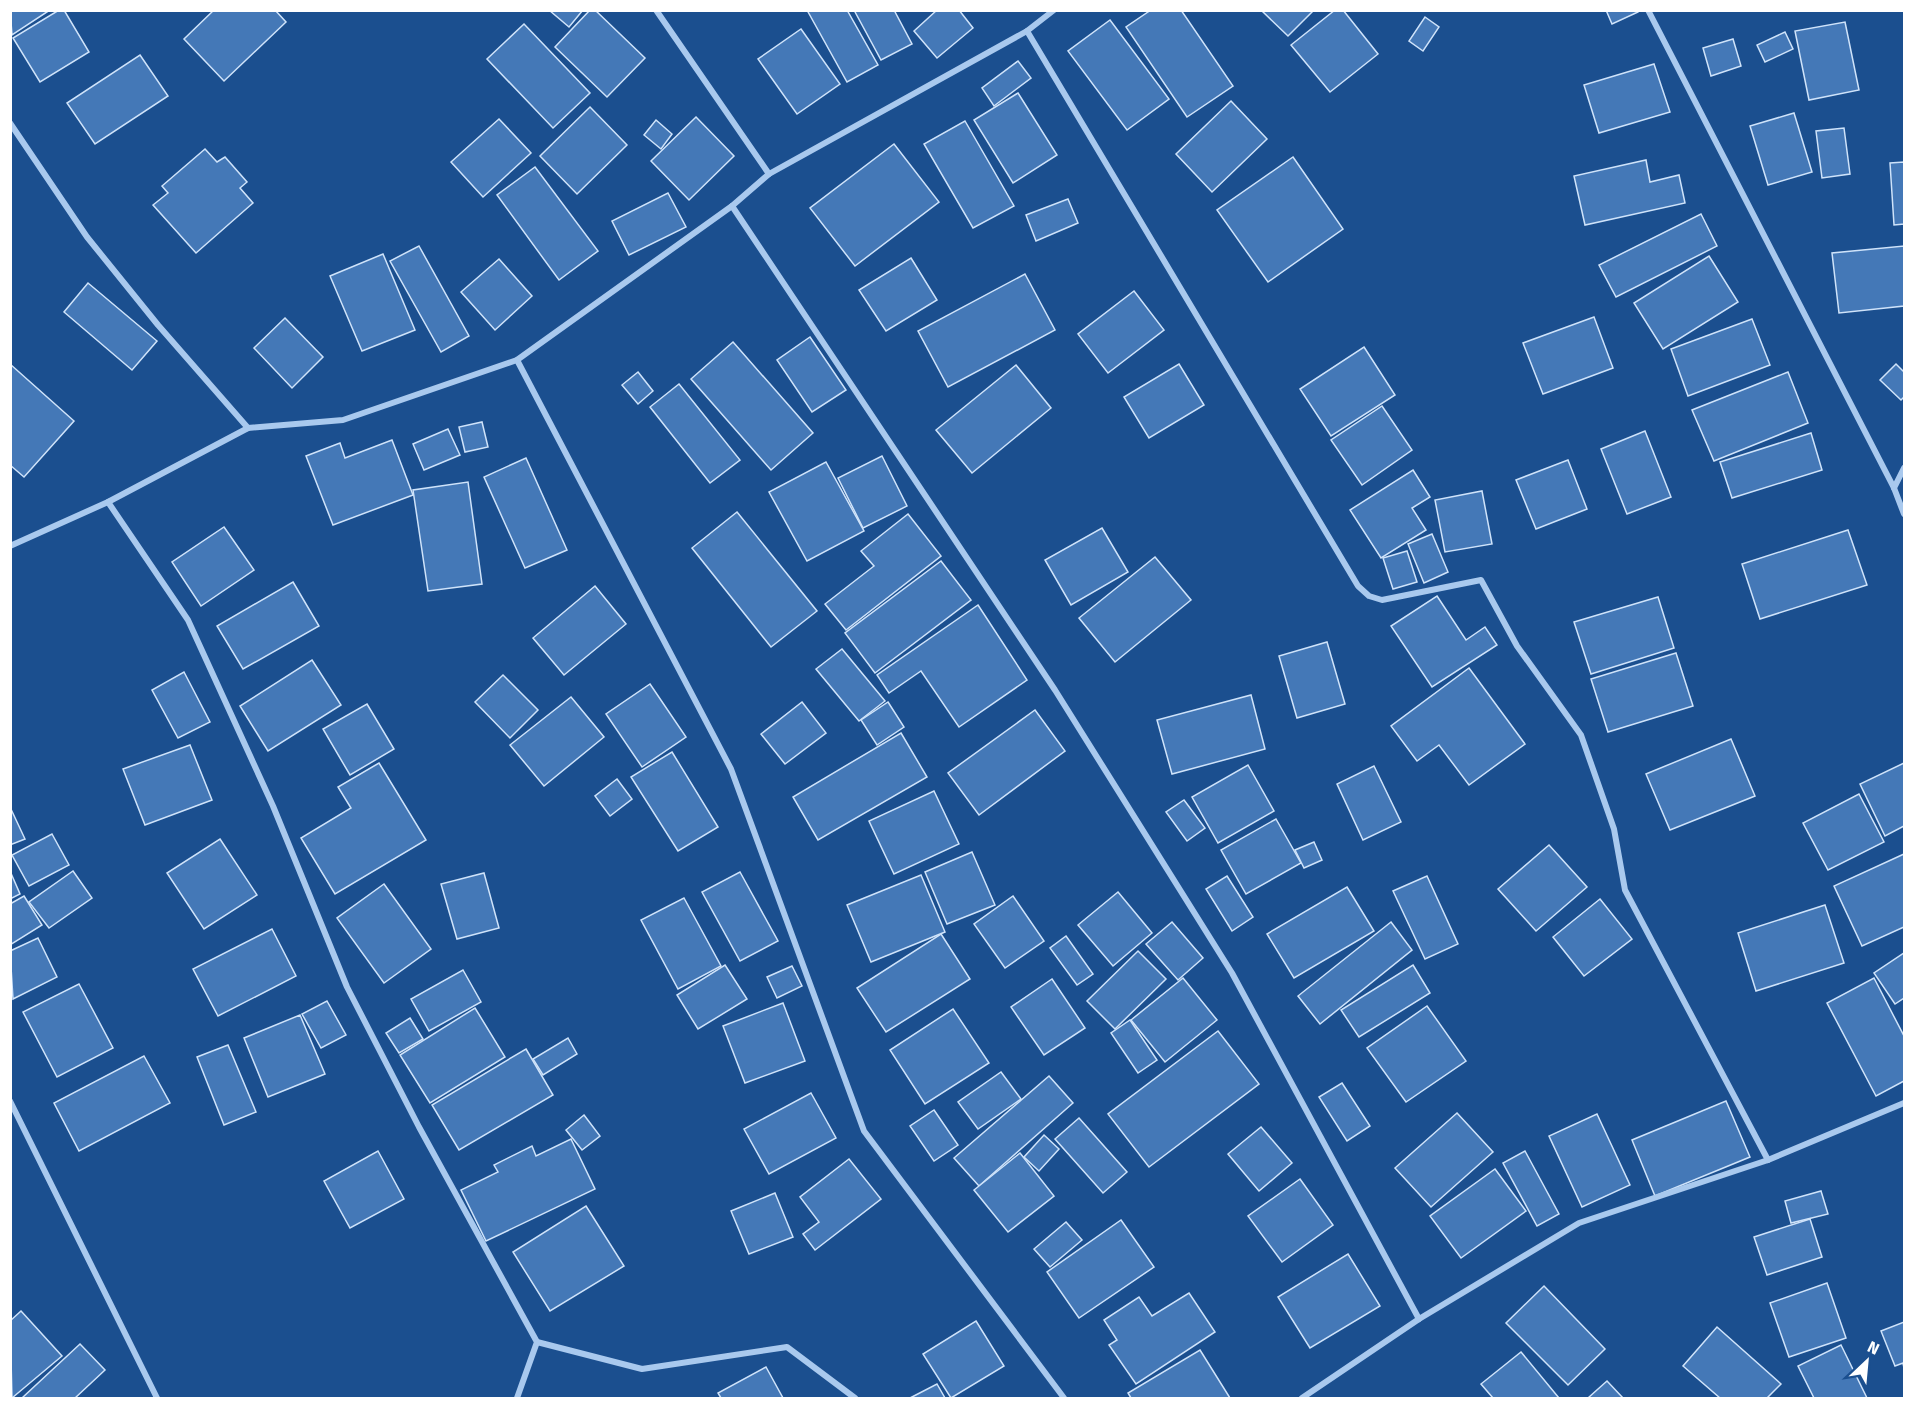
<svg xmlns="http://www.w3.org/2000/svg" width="1915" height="1409" font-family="'Fira Sans',sans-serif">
<rect width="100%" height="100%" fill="#1b4f8f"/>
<g fill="#4478b7" stroke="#cfe3fa" stroke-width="1.5">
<polygon points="10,10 50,10 12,35"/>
<polygon points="59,10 64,10 89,52 40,82 13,38"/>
<polygon points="214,10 275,10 286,22 224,81 184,39"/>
<polygon points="549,10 583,10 569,27"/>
<polygon points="590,10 595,10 645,58 607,97 555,47"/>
<polygon points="807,10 847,10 878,65 847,82"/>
<polygon points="854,10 894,10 912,44 881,60"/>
<polygon points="937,10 959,10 973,28 937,58 914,31"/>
<polygon points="1151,10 1181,10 1233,86 1187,117 1126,27"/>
<polygon points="1261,10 1314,10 1288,36"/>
<polygon points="1335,10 1343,10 1378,54 1330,92 1291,45"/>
<polygon points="1606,10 1638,10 1638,12 1612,24"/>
<polygon points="1425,17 1439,27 1423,51 1409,41"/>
<polygon points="1110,20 1169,99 1127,130 1068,51"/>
<polygon points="1845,22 1859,90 1809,100 1795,31"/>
<polygon points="524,24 590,93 553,128 487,59"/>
<polygon points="801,29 840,84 797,114 758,59"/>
<polygon points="1785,32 1793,49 1765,62 1757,45"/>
<polygon points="1733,39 1741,66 1711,76 1703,48"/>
<polygon points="140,55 168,96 95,144 67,103"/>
<polygon points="1018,61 1031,78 994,106 982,88"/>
<polygon points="1654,64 1670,112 1599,133 1584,85"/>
<polygon points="1018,93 1057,155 1013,183 974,120"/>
<polygon points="1231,101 1267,139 1212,192 1176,154"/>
<polygon points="590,107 627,145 577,194 540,156"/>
<polygon points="1794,113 1812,172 1768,185 1750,126"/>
<polygon points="696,117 734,156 689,200 651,161"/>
<polygon points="499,119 531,153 483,197 451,162"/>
<polygon points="656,120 672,134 661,149 644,135"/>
<polygon points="965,121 1014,206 973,228 924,144"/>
<polygon points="1844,128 1850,174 1822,178 1816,131"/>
<polygon points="894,144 939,202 855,266 810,208"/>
<polygon points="205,149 217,162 225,157 247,182 240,188 253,203 196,253 153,205 168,193 162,186"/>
<polygon points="1293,157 1343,229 1268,282 1217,210"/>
<polygon points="1646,160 1650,182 1679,175 1685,203 1585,225 1574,176"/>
<polygon points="1904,162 1904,224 1894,225 1890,163"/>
<polygon points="535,167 598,251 559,280 497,195"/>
<polygon points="668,193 686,227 629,255 612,221"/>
<polygon points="1068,199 1078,223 1036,241 1026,215"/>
<polygon points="1701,214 1717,246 1616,297 1599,265"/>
<polygon points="419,246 469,336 441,352 390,261"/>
<polygon points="1904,246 1904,306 1839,313 1832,253"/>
<polygon points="383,254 415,330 362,351 330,276"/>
<polygon points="1709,256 1738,302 1663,349 1634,303"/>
<polygon points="911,258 937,300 886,331 859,290"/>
<polygon points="499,259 532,296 495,330 461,292"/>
<polygon points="1025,274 1055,330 948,387 918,331"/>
<polygon points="88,283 157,341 132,370 64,312"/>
<polygon points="1134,291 1164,330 1108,373 1078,334"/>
<polygon points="1594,317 1613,368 1543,394 1523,343"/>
<polygon points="285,318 323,357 292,388 254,348"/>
<polygon points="1752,319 1770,365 1688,396 1671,349"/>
<polygon points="810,337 846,390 812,412 777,360"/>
<polygon points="733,342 813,433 771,470 691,379"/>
<polygon points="1364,347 1395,395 1331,436 1300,389"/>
<polygon points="10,364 74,421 24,477 10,465"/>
<polygon points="1179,364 1204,405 1149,438 1124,397"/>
<polygon points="1896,364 1904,372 1904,397 1901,400 1880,380"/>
<polygon points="1016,365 1051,408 972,473 936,430"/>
<polygon points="638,372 653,391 638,404 622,385"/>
<polygon points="1788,372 1808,423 1714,461 1692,410"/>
<polygon points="679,384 740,460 710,483 650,407"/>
<polygon points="1382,406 1412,450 1362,485 1331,440"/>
<polygon points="482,422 488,447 465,452 459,427"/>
<polygon points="448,429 460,455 424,470 413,444"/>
<polygon points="1645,431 1671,497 1627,514 1601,449"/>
<polygon points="1811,433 1822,470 1732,498 1720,462"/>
<polygon points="392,440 413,495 333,525 306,456 340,443 345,458"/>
<polygon points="882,456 907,506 863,528 838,478"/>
<polygon points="526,458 567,550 525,568 484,477"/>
<polygon points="1568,460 1587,509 1536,529 1516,480"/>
<polygon points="826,462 864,531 807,561 769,492"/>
<polygon points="1413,470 1430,497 1412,508 1426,530 1381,558 1350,510"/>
<polygon points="468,482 482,584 428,591 413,490"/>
<polygon points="1482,491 1492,544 1445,552 1435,500"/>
<polygon points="737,512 817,611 771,647 692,548"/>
<polygon points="908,514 941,556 846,630 825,604 874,566 861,551"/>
<polygon points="224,527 254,570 201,606 172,562"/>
<polygon points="1102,528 1128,572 1071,605 1045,560"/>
<polygon points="1848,530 1867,585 1760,619 1742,564"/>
<polygon points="1432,534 1448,572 1424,583 1408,544"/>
<polygon points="1407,551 1417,582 1393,589 1383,558"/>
<polygon points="1155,557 1191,600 1115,662 1079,618"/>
<polygon points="941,561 971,600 875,673 845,633"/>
<polygon points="293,582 319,626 243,669 217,626"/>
<polygon points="595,586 626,624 564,675 533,638"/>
<polygon points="1437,596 1466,640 1485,627 1497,645 1432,687 1391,626"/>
<polygon points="1658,597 1674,648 1591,674 1574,622"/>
<polygon points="978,605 1027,680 959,727 921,671 889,693 877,675"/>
<polygon points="1327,642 1345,704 1297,718 1279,656"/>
<polygon points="842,649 885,701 859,721 816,669"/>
<polygon points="1676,653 1693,706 1608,732 1591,679"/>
<polygon points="312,660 341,705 268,751 240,706"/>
<polygon points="1469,668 1525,744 1469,785 1439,745 1417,761 1391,726"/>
<polygon points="184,672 210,722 178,738 152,690"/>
<polygon points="503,675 538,710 510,738 475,702"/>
<polygon points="650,684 686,737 642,767 606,714"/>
<polygon points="1251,695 1265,749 1172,774 1157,720"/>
<polygon points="571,697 604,737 544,786 510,745"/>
<polygon points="802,702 826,733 785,764 761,734"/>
<polygon points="888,702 904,727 877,745 861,720"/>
<polygon points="367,704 394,749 350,775 323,729"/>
<polygon points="1035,710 1065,751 979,815 948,773"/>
<polygon points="901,733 927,777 818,840 793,797"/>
<polygon points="1731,739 1755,796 1670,830 1646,774"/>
<polygon points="190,745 212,800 145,825 123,769"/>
<polygon points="672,752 718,827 678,851 631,777"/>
<polygon points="379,763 426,840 335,894 301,838 351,808 338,787"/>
<polygon points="1904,763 1904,826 1885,836 1860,784"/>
<polygon points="1248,765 1274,811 1218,843 1192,797"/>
<polygon points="1374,766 1401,822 1363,840 1337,784"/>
<polygon points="617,779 632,799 610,816 595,796"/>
<polygon points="934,791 959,844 894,874 869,821"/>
<polygon points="1859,794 1884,842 1828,870 1803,823"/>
<polygon points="1184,800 1205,828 1187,841 1166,812"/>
<polygon points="10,807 25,839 10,845"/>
<polygon points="1276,819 1301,863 1246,894 1221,850"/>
<polygon points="52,834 69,865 29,886 12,855"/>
<polygon points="220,839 257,895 204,929 167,873"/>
<polygon points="1314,842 1322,860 1304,868 1295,850"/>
<polygon points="1549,845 1587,887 1536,931 1498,889"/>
<polygon points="972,852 995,905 947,924 925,872"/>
<polygon points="1904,854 1904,927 1862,946 1834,886"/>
<polygon points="10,871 20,894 10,899"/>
<polygon points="73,871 92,898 49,928 29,902"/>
<polygon points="740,872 778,941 740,961 702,892"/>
<polygon points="484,873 499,928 457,939 441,884"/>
<polygon points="921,875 945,932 871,962 847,905"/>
<polygon points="1227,876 1253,917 1232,931 1206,889"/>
<polygon points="1427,876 1458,944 1425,959 1393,891"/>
<polygon points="384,884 431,949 384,983 337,918"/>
<polygon points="1347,887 1374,931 1294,978 1267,934"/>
<polygon points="1118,892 1152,933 1113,966 1078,925"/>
<polygon points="24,896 42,925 10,945 10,904"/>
<polygon points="1013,896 1044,941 1005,968 974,924"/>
<polygon points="684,898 721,966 678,989 641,920"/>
<polygon points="1600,899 1632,939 1584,976 1553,937"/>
<polygon points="1825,905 1844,963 1756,991 1738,933"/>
<polygon points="1172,922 1203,958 1178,980 1146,944"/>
<polygon points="1391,922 1412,950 1320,1024 1298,996"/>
<polygon points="272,929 296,976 218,1016 193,969"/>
<polygon points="941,934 970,979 886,1032 857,988"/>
<polygon points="1066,936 1093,974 1077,985 1050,948"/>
<polygon points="38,938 57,977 13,999 10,951"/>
<polygon points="1138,951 1166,979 1115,1029 1087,1001"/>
<polygon points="1904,953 1904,998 1895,1004 1874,973"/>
<polygon points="725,965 747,999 698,1029 677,995"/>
<polygon points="1413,965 1430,993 1359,1037 1341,1010"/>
<polygon points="792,966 802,986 777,998 767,977"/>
<polygon points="463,970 481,1002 429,1031 411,999"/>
<polygon points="1183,978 1217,1020 1165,1062 1131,1020"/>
<polygon points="1874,978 1904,1036 1904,1081 1876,1096 1827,1003"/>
<polygon points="1052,979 1085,1028 1044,1055 1011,1007"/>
<polygon points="79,984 113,1048 57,1077 23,1012"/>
<polygon points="327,1001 346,1035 321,1048 302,1014"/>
<polygon points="783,1003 805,1061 745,1083 723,1026"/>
<polygon points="1427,1006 1466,1061 1406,1102 1367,1048"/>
<polygon points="475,1008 505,1057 430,1103 400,1055"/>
<polygon points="953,1009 989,1063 925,1104 890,1050"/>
<polygon points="300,1015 325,1074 268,1097 244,1038"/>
<polygon points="410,1018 423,1039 399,1053 386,1033"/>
<polygon points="1130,1020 1157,1060 1138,1073 1111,1033"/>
<polygon points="1218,1031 1259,1084 1149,1167 1108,1114"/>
<polygon points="568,1038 577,1054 543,1075 533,1059"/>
<polygon points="228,1045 256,1112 224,1125 197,1057"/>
<polygon points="526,1049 553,1095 459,1150 432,1105"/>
<polygon points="144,1056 170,1103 79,1151 54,1103"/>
<polygon points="1001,1072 1021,1099 978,1129 958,1102"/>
<polygon points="1049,1076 1073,1103 979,1186 954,1158"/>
<polygon points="1342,1083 1370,1126 1347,1141 1319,1097"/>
<polygon points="811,1093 836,1138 769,1174 744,1129"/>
<polygon points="1726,1101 1750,1157 1655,1196 1632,1140"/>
<polygon points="934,1110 958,1145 934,1161 910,1126"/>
<polygon points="1457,1113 1493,1152 1431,1207 1395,1168"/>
<polygon points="1597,1114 1630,1185 1582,1207 1549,1136"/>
<polygon points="584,1115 600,1136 582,1150 566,1130"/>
<polygon points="1079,1118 1127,1172 1103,1193 1055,1139"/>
<polygon points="1261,1127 1292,1163 1259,1191 1228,1154"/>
<polygon points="1044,1135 1059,1149 1039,1171 1024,1157"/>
<polygon points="571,1139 595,1189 486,1241 461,1190 498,1172 494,1165 532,1146 536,1156"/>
<polygon points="378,1151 404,1199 350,1228 324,1181"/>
<polygon points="1525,1151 1559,1214 1537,1226 1503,1163"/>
<polygon points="1020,1153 1054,1196 1008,1232 974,1190"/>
<polygon points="849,1159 881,1199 815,1250 803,1234 819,1222 800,1197"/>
<polygon points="1495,1169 1526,1211 1461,1258 1430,1216"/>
<polygon points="1300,1179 1333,1225 1282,1262 1248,1216"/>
<polygon points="1821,1191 1828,1214 1791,1223 1785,1201"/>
<polygon points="775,1193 793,1237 749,1254 731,1211"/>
<polygon points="586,1206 624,1266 550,1311 513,1252"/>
<polygon points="1810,1219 1822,1257 1767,1275 1754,1237"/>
<polygon points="1121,1220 1154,1267 1079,1318 1047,1272"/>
<polygon points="1066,1222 1082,1240 1050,1267 1034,1249"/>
<polygon points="1348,1254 1380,1306 1310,1348 1278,1297"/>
<polygon points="1827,1283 1846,1338 1789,1357 1770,1303"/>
<polygon points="1544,1286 1605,1349 1568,1385 1506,1323"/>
<polygon points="1189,1293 1215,1332 1136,1384 1109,1345 1117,1340 1104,1320 1139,1297 1152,1316"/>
<polygon points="21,1311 62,1356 12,1398 10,1321"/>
<polygon points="976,1321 1004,1366 951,1398 923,1354"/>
<polygon points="1904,1322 1904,1368 1903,1363 1895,1366 1881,1331"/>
<polygon points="1717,1327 1781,1384 1767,1398 1720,1398 1683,1366"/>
<polygon points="80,1344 105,1370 75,1398 22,1398"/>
<polygon points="1841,1345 1867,1398 1814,1398 1798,1366"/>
<polygon points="1200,1350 1230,1398 1131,1398 1128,1393"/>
<polygon points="1521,1352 1559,1398 1493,1398 1481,1384"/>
<polygon points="766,1367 783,1398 721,1398 718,1393"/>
<polygon points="1607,1381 1623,1398 1588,1398"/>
<polygon points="937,1384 945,1398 910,1398"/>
</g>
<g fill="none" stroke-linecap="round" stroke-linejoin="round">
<g stroke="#a9c9ee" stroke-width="6">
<polyline points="656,10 769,174"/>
<polyline points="1648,10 1894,488 1904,514"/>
<polyline points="1027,31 1358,586 1369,596 1382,600 1481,580 1517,646 1581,735 1614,829 1625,890 1768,1160"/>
<polyline points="10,123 87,237 158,325 248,428"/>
<polyline points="732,206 1055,690 1232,973 1419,1319"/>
<polyline points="517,360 731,769 864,1131 1064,1398"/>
<polyline points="1894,488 1904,468"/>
<polyline points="108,502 188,620 273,806 347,987 419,1127 537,1342 517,1398"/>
<polyline points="10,546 108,502 248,428 343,420 517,360 732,206 769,174 1027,31 1054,10"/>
<polyline points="10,1101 157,1398"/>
<polyline points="537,1342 642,1369 787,1347 855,1398"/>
<polyline points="1302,1398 1419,1319 1579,1223 1768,1160 1904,1103"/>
</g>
</g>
<rect width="1915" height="1409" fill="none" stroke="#ffffff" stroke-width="24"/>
<g transform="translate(1867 1361) rotate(26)" stroke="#1b4f8f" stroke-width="4.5" paint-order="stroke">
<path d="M0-4.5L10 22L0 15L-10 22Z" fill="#ffffff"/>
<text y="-9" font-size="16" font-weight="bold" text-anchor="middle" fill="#ffffff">N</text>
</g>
</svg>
